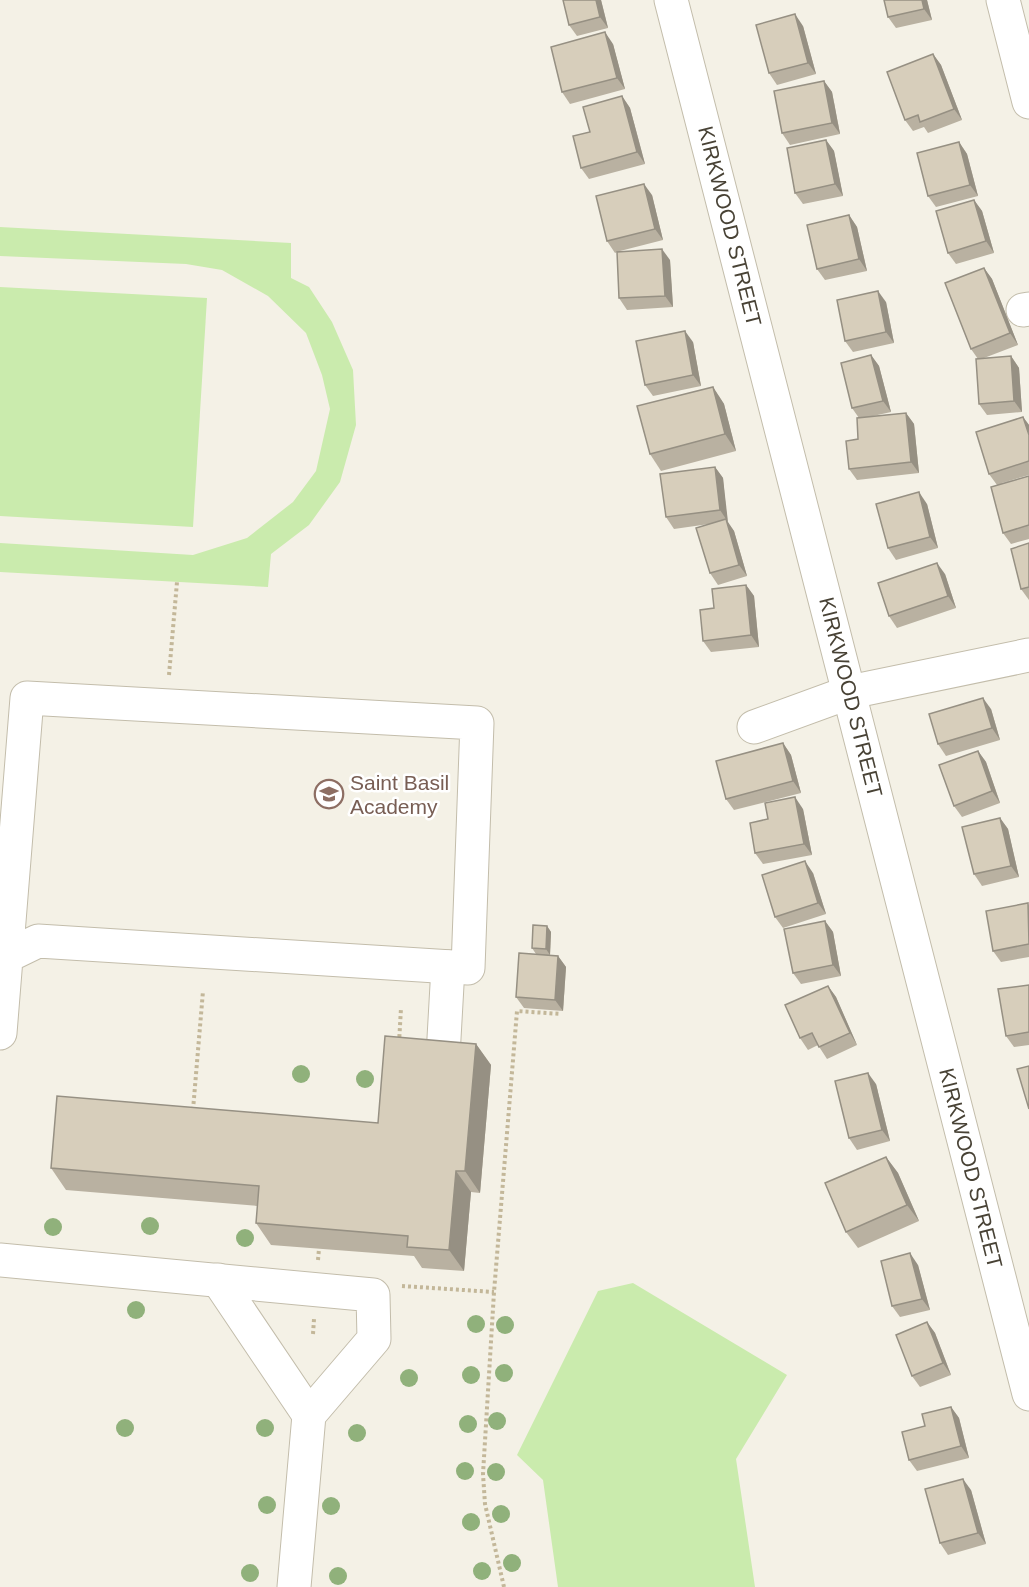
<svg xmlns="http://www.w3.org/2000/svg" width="1029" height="1587" font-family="Helvetica,sans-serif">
<rect width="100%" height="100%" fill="#f4f1e6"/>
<g fill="#caebad">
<polygon points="0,227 291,243 291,278 309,287 332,322 353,370 356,425 340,482 309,525 271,554 268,587 0,572 0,543 193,555 247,538 293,502 316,471 330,409 322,375 306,333 268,296 222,270 186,264 0,256"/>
<polygon points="0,287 207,298 193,527 0,516"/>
<polygon points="633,1283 787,1375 736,1459 755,1587 558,1587 543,1480 517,1455 598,1291"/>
</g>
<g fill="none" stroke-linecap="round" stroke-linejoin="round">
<g stroke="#c3bdab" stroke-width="35">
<g id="minor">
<polyline points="671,0 1029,1394"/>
<polyline points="1003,0 1029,102"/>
<polyline points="1023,310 1029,309"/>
<polyline points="754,727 850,692 1029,655"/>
<polyline points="0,1033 27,698 477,723 468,968 38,941 5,957"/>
<polyline points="443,1056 448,967"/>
<polyline points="0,1260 373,1295 374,1339 309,1415 294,1587"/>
<polyline points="218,1280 309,1415"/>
</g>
</g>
<g stroke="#c3b799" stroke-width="4" stroke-dasharray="3 3" stroke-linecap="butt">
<polyline points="169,675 177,582"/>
<polyline points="399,1043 401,1008"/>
<polyline points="193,1110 203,991"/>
<polyline points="318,1260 319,1249"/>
<polyline points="402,1286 494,1292"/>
<polyline points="313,1334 314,1319"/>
<polyline points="504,1587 485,1504 483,1474 494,1292 517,1011 561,1014"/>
</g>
<use href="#minor" stroke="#fff" stroke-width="33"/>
</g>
<g fill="#90b17b">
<circle cx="301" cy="1074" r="9"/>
<circle cx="365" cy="1079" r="9"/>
<circle cx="150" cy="1226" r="9"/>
<circle cx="53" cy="1227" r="9"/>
<circle cx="245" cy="1238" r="9"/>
<circle cx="136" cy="1310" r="9"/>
<circle cx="476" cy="1324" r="9"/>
<circle cx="505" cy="1325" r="9"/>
<circle cx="504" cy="1373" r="9"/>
<circle cx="471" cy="1375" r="9"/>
<circle cx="409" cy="1378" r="9"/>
<circle cx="497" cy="1421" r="9"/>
<circle cx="468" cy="1424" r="9"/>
<circle cx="125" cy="1428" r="9"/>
<circle cx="265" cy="1428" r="9"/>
<circle cx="357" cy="1433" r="9"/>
<circle cx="465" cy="1471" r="9"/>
<circle cx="496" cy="1472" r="9"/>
<circle cx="267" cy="1505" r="9"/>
<circle cx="331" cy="1506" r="9"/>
<circle cx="501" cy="1514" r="9"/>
<circle cx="471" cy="1522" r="9"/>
<circle cx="512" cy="1563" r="9"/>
<circle cx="482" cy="1571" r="9"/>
<circle cx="250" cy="1573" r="9"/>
<circle cx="338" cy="1576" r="9"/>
</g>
<g fill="#b9b1a1">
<polygon points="601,0 608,28 577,36 569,25"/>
<polygon points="927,0 932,20 896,28 888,17"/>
<polygon points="803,26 816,74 777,85 769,73"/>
<polygon points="613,44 625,89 570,104 562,92"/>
<polygon points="933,54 941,65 962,120 928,133 924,127 913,131 905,120"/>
<polygon points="824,81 832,92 840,134 790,145 782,133"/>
<polygon points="622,96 630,108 645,164 589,179 581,168 590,132"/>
<polygon points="826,140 834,151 843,196 803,204 795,193"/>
<polygon points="959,142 967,154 978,196 936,207 928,196"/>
<polygon points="652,195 663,240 620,251 670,260 673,307 627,310 619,298 617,252 615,253 607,241"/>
<polygon points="974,200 982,211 994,253 956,264 948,253"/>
<polygon points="849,215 857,227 867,271 825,280 817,269"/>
<polygon points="984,268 992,279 1018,345 984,358 1011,356 1019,368 1022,412 987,415 979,404 978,359 971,349"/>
<polygon points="886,302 894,343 853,352 845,341"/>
<polygon points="693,342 701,386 653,396 645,385"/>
<polygon points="871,355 879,366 891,412 873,416 906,413 914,424 919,473 857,480 849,469 858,439 859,418 852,408"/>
<polygon points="713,387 724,404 736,451 661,471 650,454"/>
<polygon points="1023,417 1029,425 1029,475 1002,483 1029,476 1029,539 1011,544 1003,533 997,485 989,474"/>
<polygon points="715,467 723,478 727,522 734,531 747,576 718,585 710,573 709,524 674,529 666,517"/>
<polygon points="927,504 938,548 896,560 888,548"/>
<polygon points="1029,543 1029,600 1021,589"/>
<polygon points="945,574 956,608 897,628 889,616"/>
<polygon points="746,585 754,596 759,647 711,652 703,641"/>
<polygon points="991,709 1000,740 946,756 938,744"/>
<polygon points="783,743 791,755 801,793 734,810 726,799"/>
<polygon points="978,751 986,762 1000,803 962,817 954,806"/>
<polygon points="803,809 812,855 763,864 755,853 768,819"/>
<polygon points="1000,818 1008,829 1019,877 982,886 974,874"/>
<polygon points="813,873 826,914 783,928 775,917"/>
<polygon points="1029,904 1029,957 1001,962 993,951"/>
<polygon points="825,921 833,932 841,976 801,984 793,973"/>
<polygon points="547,926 551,932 550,955 558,956 566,967 563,1011 524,1008 516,997 536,954 532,948"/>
<polygon points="1029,985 1029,1045 1014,1047 1006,1036"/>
<polygon points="828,986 836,997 857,1045 827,1059 818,1045 808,1050 800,1038"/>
<polygon points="476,1044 491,1065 480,1193 471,1192 464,1271 422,1268 414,1256 271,1245 256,1223 258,1206 66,1190 51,1168 378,1123"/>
<polygon points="876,1084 890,1141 857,1150 849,1138"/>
<polygon points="886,1157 898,1173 919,1221 858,1248 846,1232"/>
<polygon points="918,1265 930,1310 900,1317 892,1306"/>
<polygon points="927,1322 935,1333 951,1375 920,1387 912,1376"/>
<polygon points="951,1407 959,1418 969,1458 917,1471 909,1460 925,1426"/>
<polygon points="971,1490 986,1544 948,1555 940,1543"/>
</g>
<g fill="#969083">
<polygon points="596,0 601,0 608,28 600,17"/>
<polygon points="922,0 927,0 932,20 924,9"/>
<polygon points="795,14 803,26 816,74 808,63"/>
<polygon points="605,32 613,44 625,89 617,78"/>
<polygon points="933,54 941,65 962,120 954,109"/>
<polygon points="824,81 832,92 840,134 832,123"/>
<polygon points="622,96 630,108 645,164 637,152"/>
<polygon points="826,140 834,151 843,196 835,184"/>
<polygon points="959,142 967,154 978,196 970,185"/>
<polygon points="644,184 652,195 663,240 655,229"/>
<polygon points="974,200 982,211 994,253 986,241"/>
<polygon points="849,215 857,227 867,271 859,259"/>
<polygon points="662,249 670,260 673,307 665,296"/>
<polygon points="984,268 992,279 1018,345 1010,333"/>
<polygon points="878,291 886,302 894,343 886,332"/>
<polygon points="685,331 693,342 701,386 693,375"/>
<polygon points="871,355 879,366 891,412 883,401"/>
<polygon points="1011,356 1019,368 1022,412 1014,401"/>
<polygon points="713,387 724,404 736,451 725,434"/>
<polygon points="906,413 914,424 919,473 911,462"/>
<polygon points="1023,417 1029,425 1029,435"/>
<polygon points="715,467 723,478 728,522 720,510"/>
<polygon points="919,492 927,504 938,548 930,537"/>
<polygon points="726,519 734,531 747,576 739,565"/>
<polygon points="937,563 945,574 956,608 948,596"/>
<polygon points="746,585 754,596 759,647 751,635"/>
<polygon points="983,698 991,709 1000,740 992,728"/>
<polygon points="783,743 791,755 801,793 793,781"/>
<polygon points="978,751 986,762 1000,803 992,791"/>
<polygon points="795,797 803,809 812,855 804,844"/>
<polygon points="1000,818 1008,829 1019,877 1011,866"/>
<polygon points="805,861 813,873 826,914 818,903"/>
<polygon points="825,921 833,932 841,976 833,965"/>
<polygon points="547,926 551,932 550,955 546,949"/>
<polygon points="558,956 566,967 563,1011 555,1000"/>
<polygon points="828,986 836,997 857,1045 850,1033"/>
<polygon points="476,1044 491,1065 480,1193 465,1171"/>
<polygon points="868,1073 876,1084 890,1141 882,1130"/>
<polygon points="886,1157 898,1173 919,1221 907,1205"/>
<polygon points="456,1171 471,1192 464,1271 449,1250"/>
<polygon points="910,1253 918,1265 930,1310 922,1299"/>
<polygon points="927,1322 935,1333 951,1375 943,1363"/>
<polygon points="951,1407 959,1418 969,1458 961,1446"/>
<polygon points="963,1479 971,1490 986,1544 978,1533"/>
</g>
<g fill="#d7cebb" stroke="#969083" stroke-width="1.5">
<polygon points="563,0 596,0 600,17 569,25"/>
<polygon points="884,0 922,0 924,9 888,17"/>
<polygon points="795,14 808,63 769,73 756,25"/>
<polygon points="605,32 617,78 562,92 551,47"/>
<polygon points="933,54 954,109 920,122 918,115 905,120 887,72"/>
<polygon points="824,81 832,123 782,133 774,91"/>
<polygon points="622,96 637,152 581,168 573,136 590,132 583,107"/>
<polygon points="826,140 835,184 795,193 787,148"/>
<polygon points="959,142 970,185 928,196 917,153"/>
<polygon points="644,184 655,229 607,241 596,196"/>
<polygon points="974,200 986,241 948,253 936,211"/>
<polygon points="849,215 859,259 817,269 807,225"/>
<polygon points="662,249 665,296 619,298 617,252"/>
<polygon points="984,268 1010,333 971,349 945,283"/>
<polygon points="878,291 886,332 845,341 837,300"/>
<polygon points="685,331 693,375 645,385 636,341"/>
<polygon points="871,355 883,401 852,408 841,363"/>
<polygon points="1011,356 1014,401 979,404 976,359"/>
<polygon points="713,387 725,434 650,454 637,406"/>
<polygon points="906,413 911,462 849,469 846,441 858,439 857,418"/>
<polygon points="1023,417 1029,435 1029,461 989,474 976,432"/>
<polygon points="715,467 720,510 666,517 660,474"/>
<polygon points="1029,476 1029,525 1003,533 991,487"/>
<polygon points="919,492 930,537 888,548 876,504"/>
<polygon points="726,519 739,565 710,573 696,528"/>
<polygon points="1029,543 1029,587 1021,589 1011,549"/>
<polygon points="937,563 948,596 889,616 878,583"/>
<polygon points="746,585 751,635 703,641 700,610 714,608 712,589"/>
<polygon points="983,698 992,728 938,744 929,714"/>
<polygon points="783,743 793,781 726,799 716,761"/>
<polygon points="978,751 992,791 954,806 939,765"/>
<polygon points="795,797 804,844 755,853 750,823 768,819 765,803"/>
<polygon points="1000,818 1011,866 974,874 962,827"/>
<polygon points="805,861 818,903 775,917 762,875"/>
<polygon points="1028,903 1029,944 993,951 986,911"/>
<polygon points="825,921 833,965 793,973 784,929"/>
<polygon points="533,925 547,926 546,949 532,948"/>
<polygon points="519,953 558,956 555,1000 516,997"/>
<polygon points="1029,985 1029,1032 1006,1036 998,989"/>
<polygon points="828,986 850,1033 819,1047 812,1033 800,1038 785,1005"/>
<polygon points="385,1036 476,1044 465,1171 456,1171 449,1250 407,1247 408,1236 256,1223 259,1186 51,1168 57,1096 378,1123"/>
<polygon points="1029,1066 1029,1109 1017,1069"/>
<polygon points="868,1073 882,1130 849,1138 835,1081"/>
<polygon points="886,1157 907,1205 846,1232 825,1183"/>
<polygon points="910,1253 922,1299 892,1306 881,1261"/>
<polygon points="927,1322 943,1363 912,1376 896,1335"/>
<polygon points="951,1407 961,1446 909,1460 902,1432 925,1426 922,1414"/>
<polygon points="963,1479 978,1533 940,1543 925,1489"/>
</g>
<defs>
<g id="school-ring" transform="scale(1.5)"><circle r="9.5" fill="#fff" stroke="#8d6e63" stroke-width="1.5"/><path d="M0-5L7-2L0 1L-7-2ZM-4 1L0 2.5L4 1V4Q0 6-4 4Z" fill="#8d6e63"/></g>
</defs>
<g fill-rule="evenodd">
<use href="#school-ring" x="329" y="794"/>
</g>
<g text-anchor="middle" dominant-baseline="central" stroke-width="5" stroke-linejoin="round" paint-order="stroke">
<g font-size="21" fill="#484235" stroke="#fff">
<text transform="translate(730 226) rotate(76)">KIRKWOOD STREET</text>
<text transform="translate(851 697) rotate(76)">KIRKWOOD STREET</text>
<text transform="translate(971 1168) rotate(76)">KIRKWOOD STREET</text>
</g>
<g font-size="21" fill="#785e54" stroke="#fff" text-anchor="start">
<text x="350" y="782">Saint Basil<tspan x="350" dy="24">Academy</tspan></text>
</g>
</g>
</svg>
